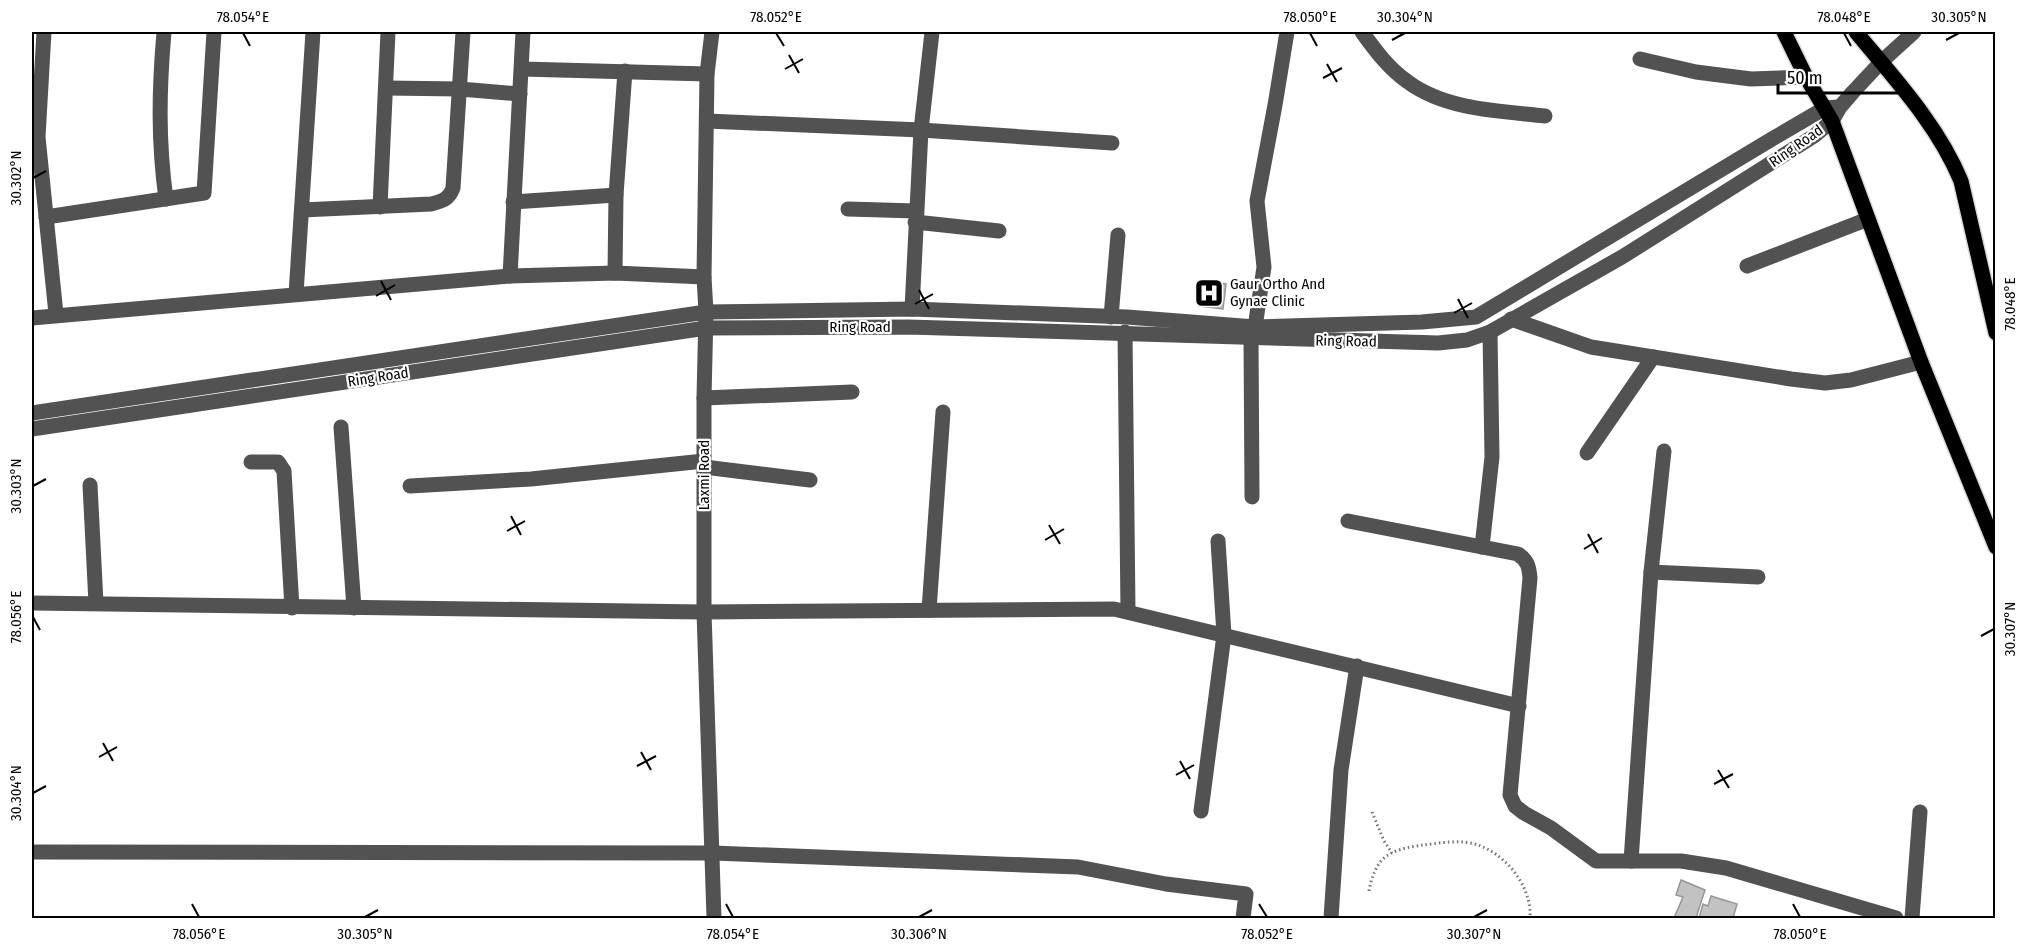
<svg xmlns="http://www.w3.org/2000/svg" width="2027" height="950" font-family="'Fira Sans Condensed',sans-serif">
<rect width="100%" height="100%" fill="#fff"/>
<g fill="#c2c2c2" stroke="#969696" stroke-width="1.5">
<polygon points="1202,281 1226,284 1223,309 1199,306"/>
<polygon points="1681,880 1705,890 1696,918 1674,918 1683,897 1676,895"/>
<polygon points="1711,896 1737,904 1733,918 1699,918 1703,904 1708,906"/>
</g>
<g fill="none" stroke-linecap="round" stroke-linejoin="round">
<g stroke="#dbdbdb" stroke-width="18">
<g id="major">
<polyline points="1784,32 1806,77 1832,121 1921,362 1996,547"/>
<path d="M1856,32c38,46 82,93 105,149l35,152"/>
</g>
</g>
<g stroke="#747474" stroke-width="3" stroke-dasharray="1.5 3" stroke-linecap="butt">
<polyline points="1372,812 1384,841 1392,853"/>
<path d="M1369,891c2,-11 5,-21 12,-30 9,-11 28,-14 42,-16 17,-2 38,-6 55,0 29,10 54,42 52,73"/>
</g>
<g stroke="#525252" stroke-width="15">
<polyline points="44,32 38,137 56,314"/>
<path d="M164,32c-5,58 -6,109 2,167"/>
<polyline points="712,32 707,74 704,277 706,312 704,398 704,612 714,918"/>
<path d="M1362,32c13,18 27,37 46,50 38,28 92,29 137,34"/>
<polyline points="1640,59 1696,72 1751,79 1806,77"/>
<polyline points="522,69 707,74"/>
<polyline points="386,88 460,89 520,94"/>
<polyline points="707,121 921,130 1112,143"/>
<polyline points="513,202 616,195"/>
<polyline points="380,207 388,32"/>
<polyline points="848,209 916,211"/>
<path d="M302,210l129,-6c12,-3 18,-5 22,-16l10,-156"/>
<polyline points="46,217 204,193 214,32"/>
<polyline points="915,222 999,231"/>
<polyline points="1747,266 1868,219"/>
<polyline points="615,273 616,195 625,71"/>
<polyline points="510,276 523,32"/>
<polyline points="296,294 313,32"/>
<polyline points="912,309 921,130 932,32"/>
<polyline points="1111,317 1118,235"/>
<polyline points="32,318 510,276 615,273 704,277"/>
<polyline points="1511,319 1591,347 1791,379 1825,383 1851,380 1921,362"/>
<polyline points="1255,327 1264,267 1257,201 1275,105 1287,32"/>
<polyline points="1125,332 1128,612"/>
<polyline points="1251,338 1252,497"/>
<polyline points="704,398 852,392"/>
<polyline points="32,413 706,312 912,309 1127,317 1255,327 1422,322 1476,317 1772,139 1825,108 1838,107"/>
<polyline points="341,427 354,608"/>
<polyline points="32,429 706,328 908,327 1438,343 1467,340 1490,332 1622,257 1814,136 1832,121 1840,107 1853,92 1881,62 1914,32"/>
<polyline points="1587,453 1653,357"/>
<polyline points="251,462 278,462 284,471 292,608"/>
<polyline points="704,467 810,480"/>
<polyline points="90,485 96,603"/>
<polyline points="410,486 531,479 704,461"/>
<path d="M1348,521l170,33c10,7 11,13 12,24l-20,217 5,11 9,7 27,15 45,33h85l45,7 170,50"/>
<polyline points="1482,547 1492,457 1490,332"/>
<polyline points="1651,572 1758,577"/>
<polyline points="32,603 704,612 1114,609 1519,706"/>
<polyline points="929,610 943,412"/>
<polyline points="1201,811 1224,635 1218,541"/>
<polyline points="32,852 713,853 1078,867 1166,884 1246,894 1243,918"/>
<polyline points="1631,861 1651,572 1664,451"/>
<polyline points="1331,918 1341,770 1357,666"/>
<polyline points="1912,918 1920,812"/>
</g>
<use href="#major" stroke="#000" stroke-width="15"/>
</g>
<path fill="none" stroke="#000" stroke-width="2" d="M243,33l7,13M776,33l8,13M1310,33l7,13M1844,33l7,13M1392,40l13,-7M1946,40l13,-7M789,55l10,18M1327,64l10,18M785,69l18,-10M1323,78l19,-10M33,178l13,-7M381,281l10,19M919,290l10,19M1987,291l7,13M376,296l19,-11M1458,299l10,19M915,304l18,-10M1454,313l18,-10M33,486l13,-7M511,516l10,19M1049,525l11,19M507,531l18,-10M1588,534l10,19M1045,540l19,-11M1584,549l18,-11M33,617l7,13M1981,636l13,-7M103,743l10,18M641,752l10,18M99,757l18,-10M1180,761l10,18M637,766l19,-10M1718,770l11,18M1176,775l18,-10M1714,784l19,-10M33,793l13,-7M192,904l7,13M726,904l7,13M1259,904l8,13M1793,904l7,13M365,917l13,-7M919,917l13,-7M1474,917l13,-7"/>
<defs>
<g id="hospital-square" transform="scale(1.5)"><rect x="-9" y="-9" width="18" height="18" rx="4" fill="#000" stroke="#fff"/><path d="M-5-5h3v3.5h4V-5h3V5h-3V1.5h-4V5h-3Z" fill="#fff"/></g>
</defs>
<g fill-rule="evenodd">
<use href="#hospital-square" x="1209" y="293"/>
</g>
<g text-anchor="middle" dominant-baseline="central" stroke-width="4.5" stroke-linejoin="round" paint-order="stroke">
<g font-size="15" fill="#000" stroke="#fff">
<text transform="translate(1796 146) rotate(-35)">Ring Road</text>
<text x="860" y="327">Ring Road</text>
<text transform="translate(1346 341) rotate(1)">Ring Road</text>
<text transform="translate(378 377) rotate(-9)">Ring Road</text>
<text transform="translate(704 475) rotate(-90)">Laxmi Road</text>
</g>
<g font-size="15" fill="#000" stroke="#fff" text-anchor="start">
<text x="1230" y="284">Gaur Ortho And<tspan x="1230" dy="17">Gynae Clinic</tspan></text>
</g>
</g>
<rect width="2027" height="950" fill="none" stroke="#ffffff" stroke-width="66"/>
<path d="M1778 84v9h122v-9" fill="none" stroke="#000000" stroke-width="3"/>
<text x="1787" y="84" font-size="18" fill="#000000" stroke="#ffffff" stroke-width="4.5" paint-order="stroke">50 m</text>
<rect x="33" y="33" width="1961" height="884" fill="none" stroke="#000" stroke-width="2"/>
<g font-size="15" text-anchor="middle" fill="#000">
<text x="243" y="22">78.054°E</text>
<text x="776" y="22">78.052°E</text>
<text x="1310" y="22">78.050°E</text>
<text x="1405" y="22">30.304°N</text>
<text x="1844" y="22">78.048°E</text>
<text x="1959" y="22">30.305°N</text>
<text transform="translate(16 178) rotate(-90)" y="5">30.302°N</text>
<text transform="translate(2010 304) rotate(-90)" y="5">78.048°E</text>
<text transform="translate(16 486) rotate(-90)" y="5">30.303°N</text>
<text transform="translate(16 617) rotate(-90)" y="5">78.056°E</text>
<text transform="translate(2010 629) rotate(-90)" y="5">30.307°N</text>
<text transform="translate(16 793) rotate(-90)" y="5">30.304°N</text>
<text x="199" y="939">78.056°E</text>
<text x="365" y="939">30.305°N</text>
<text x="733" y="939">78.054°E</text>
<text x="919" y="939">30.306°N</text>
<text x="1267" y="939">78.052°E</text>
<text x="1474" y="939">30.307°N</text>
<text x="1800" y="939">78.050°E</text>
</g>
</svg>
